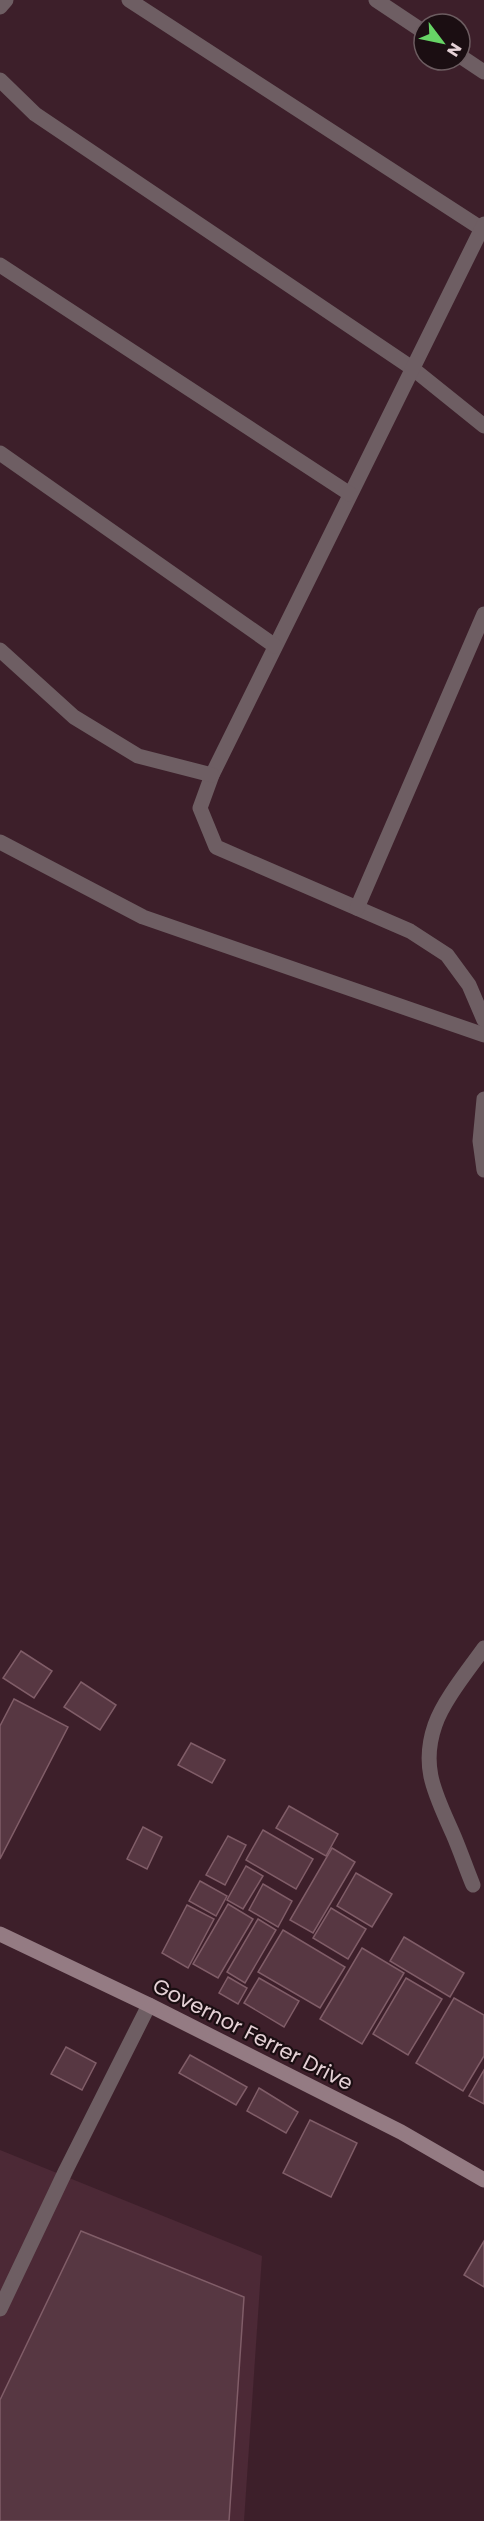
<svg xmlns="http://www.w3.org/2000/svg" width="484" height="2521" font-family="Poppins,sans-serif">
<rect width="100%" height="100%" fill="#3d1f2a"/>
<polygon fill="#4c2936" points="0,2150 262,2256 244,2521 0,2521"/>
<g fill="#573742" stroke="#805d68" stroke-width="1.5">
<polygon points="21,1651 52,1671 34,1698 3,1678"/>
<polygon points="81,1682 116,1705 100,1730 64,1707"/>
<polygon points="14,1699 68,1727 0,1859 0,1726"/>
<polygon points="191,1743 225,1760 212,1783 178,1765"/>
<polygon points="289,1806 338,1834 326,1856 276,1828"/>
<polygon points="143,1827 162,1837 147,1869 127,1859"/>
<polygon points="263,1830 313,1859 296,1889 246,1860"/>
<polygon points="228,1836 246,1845 225,1885 206,1875"/>
<polygon points="332,1848 355,1862 313,1933 290,1920"/>
<polygon points="246,1866 263,1876 243,1909 227,1900"/>
<polygon points="356,1873 392,1894 372,1927 337,1906"/>
<polygon points="200,1881 227,1896 216,1916 189,1901"/>
<polygon points="263,1884 292,1901 278,1927 249,1910"/>
<polygon points="228,1904 253,1919 218,1978 193,1964"/>
<polygon points="187,1905 214,1919 188,1968 162,1953"/>
<polygon points="331,1908 366,1929 348,1959 313,1938"/>
<polygon points="258,1919 276,1930 245,1983 227,1972"/>
<polygon points="283,1930 345,1967 320,2008 258,1972"/>
<polygon points="404,1937 464,1973 450,1997 390,1961"/>
<polygon points="362,1948 404,1973 362,2044 320,2019"/>
<polygon points="228,1977 247,1988 238,2004 219,1993"/>
<polygon points="259,1978 299,2001 284,2027 244,2003"/>
<polygon points="406,1978 442,1999 408,2055 373,2034"/>
<polygon points="454,1998 484,2015 484,2056 463,2091 416,2063"/>
<polygon points="66,2047 96,2063 82,2090 51,2074"/>
<polygon points="190,2055 247,2087 236,2105 179,2073"/>
<polygon points="484,2070 484,2104 469,2096"/>
<polygon points="259,2088 298,2112 286,2133 247,2111"/>
<polygon points="310,2120 357,2143 331,2197 283,2173"/>
<polygon points="81,2231 244,2297 229,2521 0,2521 0,2400"/>
<polygon points="484,2241 484,2287 464,2275"/>
</g>
<g fill="none" stroke-linecap="round" stroke-linejoin="round">
<polyline stroke="#6e5e63" stroke-width="15" points="0,2309 66,2170 149,2005"/>
<g stroke="#6e5e63" stroke-width="15">
<polyline points="129,0 482,229"/>
<polyline points="376,0 424,32"/>
<polyline points="0,7 6,0"/>
<polyline points="460,56 484,72"/>
<polyline points="0,80 35,114 412,368 484,426"/>
<polyline points="484,224 212,775 200,808 216,847 410,931 447,955 469,985 484,1020"/>
<polyline points="0,265 350,494"/>
<polyline points="0,453 275,646"/>
<polyline points="0,650 74,717 138,756 212,775"/>
<polyline points="0,842 143,917 484,1035"/>
<polyline points="357,908 484,614"/>
<polyline points="484,1099 480,1141 484,1170"/>
<path d="M473,1885c-7,-17 -13,-35 -20,-51 -17,-39 -33,-66 -18,-109 8,-24 34,-56 49,-77"/>
</g>
<polyline stroke="#947b83" stroke-width="15" points="0,1934 149,2005 401,2132 484,2180"/>
</g>
<g text-anchor="middle" dominant-baseline="central" stroke-width="4.5" stroke-linejoin="round" paint-order="stroke">
<g font-size="21" fill="#e5d1d6" stroke="#1b0e12">
<text transform="translate(253 2034) rotate(27)">Governor Ferrer Drive</text>
</g>
</g>
<g transform="translate(442 42) rotate(122)"><circle r="28" fill="#1b0e12" stroke="#6c5c60" stroke-width="1.5"/>
<path d="M0-4.5L10 22L0 15L-10 22Z" fill="#67d466"/>
<text y="-9" font-size="16" font-weight="bold" text-anchor="middle" fill="#e5d1d6">N</text>
</g>
</svg>
